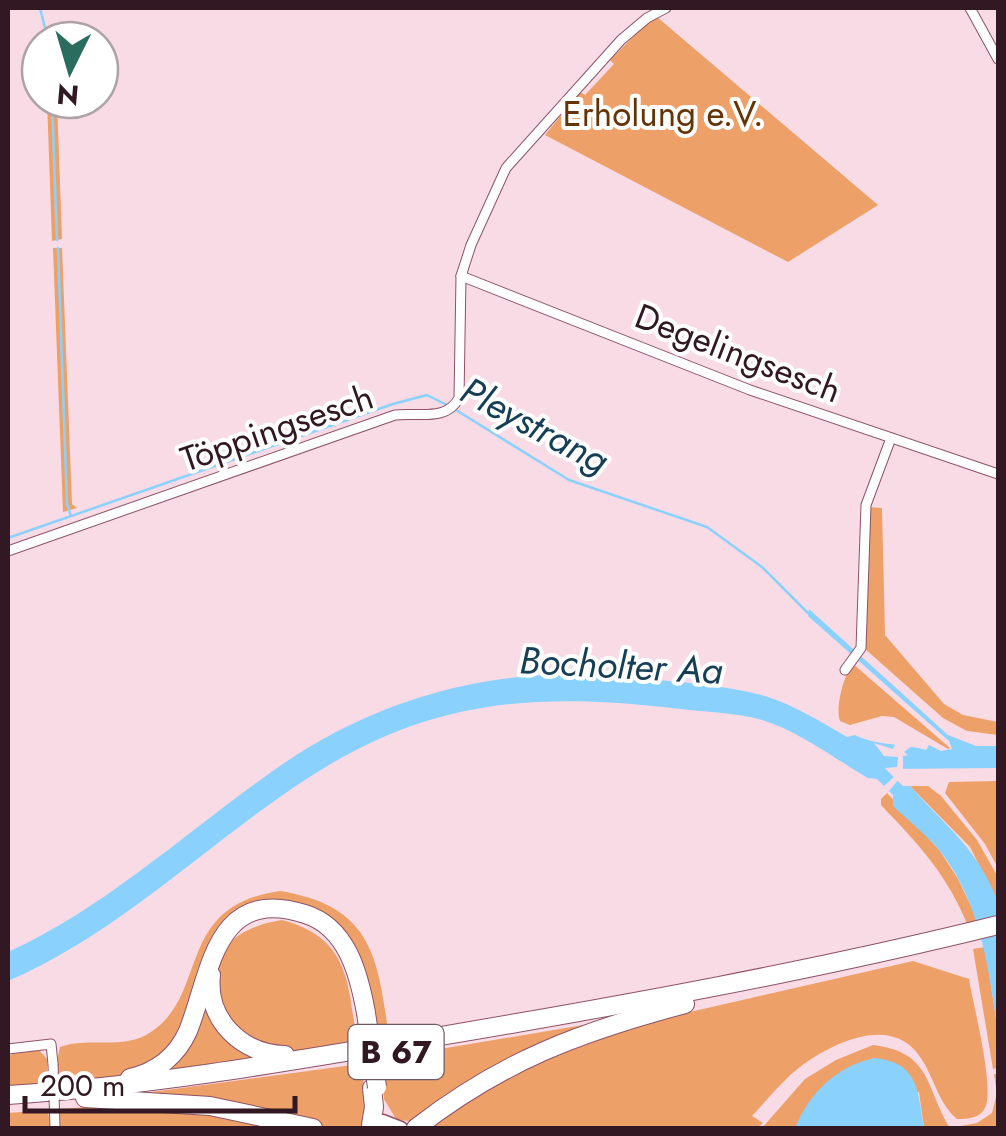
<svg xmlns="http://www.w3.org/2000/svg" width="1006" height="1136" font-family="Jost,sans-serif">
<rect width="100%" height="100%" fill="#f8dbe5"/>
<g fill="#eda068">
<polygon points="657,17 878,205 788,262 545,135 580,92 585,95 614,64 610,60 640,30"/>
<polygon points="47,100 57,100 62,239 52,241"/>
<polygon points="53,248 62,248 72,504 77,508 63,512"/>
<polygon points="869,507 882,508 885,635 944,704 963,715 998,722 998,735 967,731 943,718 864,648"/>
<path d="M852,663l98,85 -2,1 -54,-32 -12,-1 -32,9 -10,-4c-5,-15 4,-44 12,-58z"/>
<polygon points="998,781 998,868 985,844 945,793 949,782"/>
<polygon points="910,786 928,786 941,796 977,840 998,877 998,902 970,847"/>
<path d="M887,793l53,58 18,28 21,44 -11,3c-21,-52 -49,-81 -87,-121v-6z"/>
<path d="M280,891c92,15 98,65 109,147l-11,2 -50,-121 -84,-6 -63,124 -43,36 -79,11 -2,-23 3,-14c29,-11 63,4 91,-15 59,-39 23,-126 129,-141z"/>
<path d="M282,920c68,18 66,63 75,123 -32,4 -71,15 -102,2 -19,-7 -32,-28 -36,-47 -2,-7 -6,-17 -5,-24 1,-34 40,-50 68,-54z"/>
<polygon points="985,947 998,1031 998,1068 993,1069 973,949"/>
<path d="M913,961l56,18c4,25 26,109 16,129 -5,10 -17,11 -28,11 -20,-17 -23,-44 -39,-65 -30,-39 -87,-10 -118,13 -17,13 -33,33 -48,49l11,7 -6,5h-333l112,-67 106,-38z"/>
<polygon points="204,988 212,1012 279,1058 156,1073"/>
<polygon points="601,1022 413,1122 396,1119 384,1099 381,1059"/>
<path d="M873,1045c59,7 52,42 77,83l27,-5 15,-10 5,-20 -3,-19h4v48l-3,6h-71l-5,-36 -120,36h-37l43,-49 31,-19z"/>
<polygon points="23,1050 40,1051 47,1059 47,1084 8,1088 8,1056"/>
<polygon points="360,1064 369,1113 361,1128 322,1128 304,1122 146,1096 144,1093"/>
<polygon points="101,1106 202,1112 284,1128 59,1128 60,1109"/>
<polygon points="48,1110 50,1128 8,1128 8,1113"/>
</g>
<g fill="#8ad2fd">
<path d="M809,609l139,126 28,11h22v22l-112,1 17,17h7c37,42 67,61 88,116v129c-10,-63 -16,-123 -55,-176 -14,-18 -34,-34 -50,-49v-11l-16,-16 -9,-1c-33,-19 -69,-47 -106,-58 -28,-8 -61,-8 -90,-12 -139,-16 -244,-8 -364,70 -102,66 -187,154 -300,203v-29c99,-45 180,-122 269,-184 107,-75 231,-105 360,-90 42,4 88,7 128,18 29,9 56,26 82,41l8,-2c21,11 47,8 71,15l3,-5 12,6 11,-2 -3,-8 -141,-125z"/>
<path d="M874,1058c45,4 44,34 50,70h-129c15,-35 40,-61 79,-70z"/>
</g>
<polygon fill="#f8dbe5" points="898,738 906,739 912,746 904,752 908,755 903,756 903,773 896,773 901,777 888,792 883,787 894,777 885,768 897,767 898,757 884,756 874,743 893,749"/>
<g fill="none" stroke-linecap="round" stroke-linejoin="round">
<g stroke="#8ad2fd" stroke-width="2.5">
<polyline points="40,8 48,40"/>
<polyline points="52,100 57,240"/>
<polyline points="58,248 67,504 71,516"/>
<polyline points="456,410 569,480 707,527 762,567 808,613"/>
<polyline points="8,538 393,404 427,395 449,406"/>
</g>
<g stroke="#8d5268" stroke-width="11">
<g id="street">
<polyline points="970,8 998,59"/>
<polyline points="461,276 750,390 998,474"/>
<path d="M8,551l387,-136c24,-3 51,7 64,-17l2,-122 10,-31 35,-77 115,-128 26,-22 19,-10"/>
<polyline points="845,670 861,648 866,505 891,438"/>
<polyline points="8,1049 51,1044 53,1064"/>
</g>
</g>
<g stroke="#8d5268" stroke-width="15">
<polyline id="secondary" points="368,1128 383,1121 401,1128"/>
</g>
<g stroke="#8d5268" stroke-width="20">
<g id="highway">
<path d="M211,975c-5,44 30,79 74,80"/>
<path d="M130,1078c26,-6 47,-22 58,-47 23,-57 26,-146 117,-117 42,13 54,60 61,99"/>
<path d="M8,1095c143,-9 285,-34 427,-58 189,-32 377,-66 563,-112"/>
<polyline points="85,1098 210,1106 313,1128"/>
<polyline points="371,1125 374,1107 372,1088"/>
<path d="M416,1128c86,-67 164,-96 269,-124"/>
</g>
</g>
<use href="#street" stroke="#fff" stroke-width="9"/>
<use href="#secondary" stroke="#fff" stroke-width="12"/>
<use href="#highway" stroke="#fff" stroke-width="18"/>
<g stroke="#8d5268" stroke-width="11" stroke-linecap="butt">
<polyline id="street-bridge" points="53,1064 55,1128"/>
</g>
<g stroke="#8d5268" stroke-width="20" stroke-linecap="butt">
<polyline id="highway-bridge" points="366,1013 377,1087"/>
</g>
<use href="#street-bridge" stroke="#fff" stroke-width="9"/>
<use href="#highway-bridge" stroke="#fff" stroke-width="18"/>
</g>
<g text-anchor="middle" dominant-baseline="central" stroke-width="8" stroke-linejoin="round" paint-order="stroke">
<rect fill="#fff" stroke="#6f5d64" stroke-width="2.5" x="348.5" y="1025" width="95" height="54" rx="8"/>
<g font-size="32" font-weight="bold" fill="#311822">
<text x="396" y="1052">B 67</text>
</g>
<g font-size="35" fill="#653406" stroke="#fff">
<text x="663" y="114">Erholung e.V.</text>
</g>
<g font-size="35" fill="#311822" stroke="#fff">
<text transform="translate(738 353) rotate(21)">Degelingsesch</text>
<text transform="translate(277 428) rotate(-19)">Töppingsesch</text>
</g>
<g font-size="38" font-style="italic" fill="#163e54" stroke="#fff">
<text transform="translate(535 425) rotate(28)">Pleystrang</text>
<text transform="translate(621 665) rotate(3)">Bocholter Aa</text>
</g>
</g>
<rect width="1006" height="1136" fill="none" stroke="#311822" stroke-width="20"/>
<g transform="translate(70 70) rotate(185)"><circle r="48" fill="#ffffff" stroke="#ada3a7" stroke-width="2.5"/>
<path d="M0-8L18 38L0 25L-18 38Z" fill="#2a6d5e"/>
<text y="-15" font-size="28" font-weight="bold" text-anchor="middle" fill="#311822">N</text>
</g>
<path d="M25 1096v15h270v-15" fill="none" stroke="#311822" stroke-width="5"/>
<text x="40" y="1096" font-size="30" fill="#311822" stroke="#ffffff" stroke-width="8" paint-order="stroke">200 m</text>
</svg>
